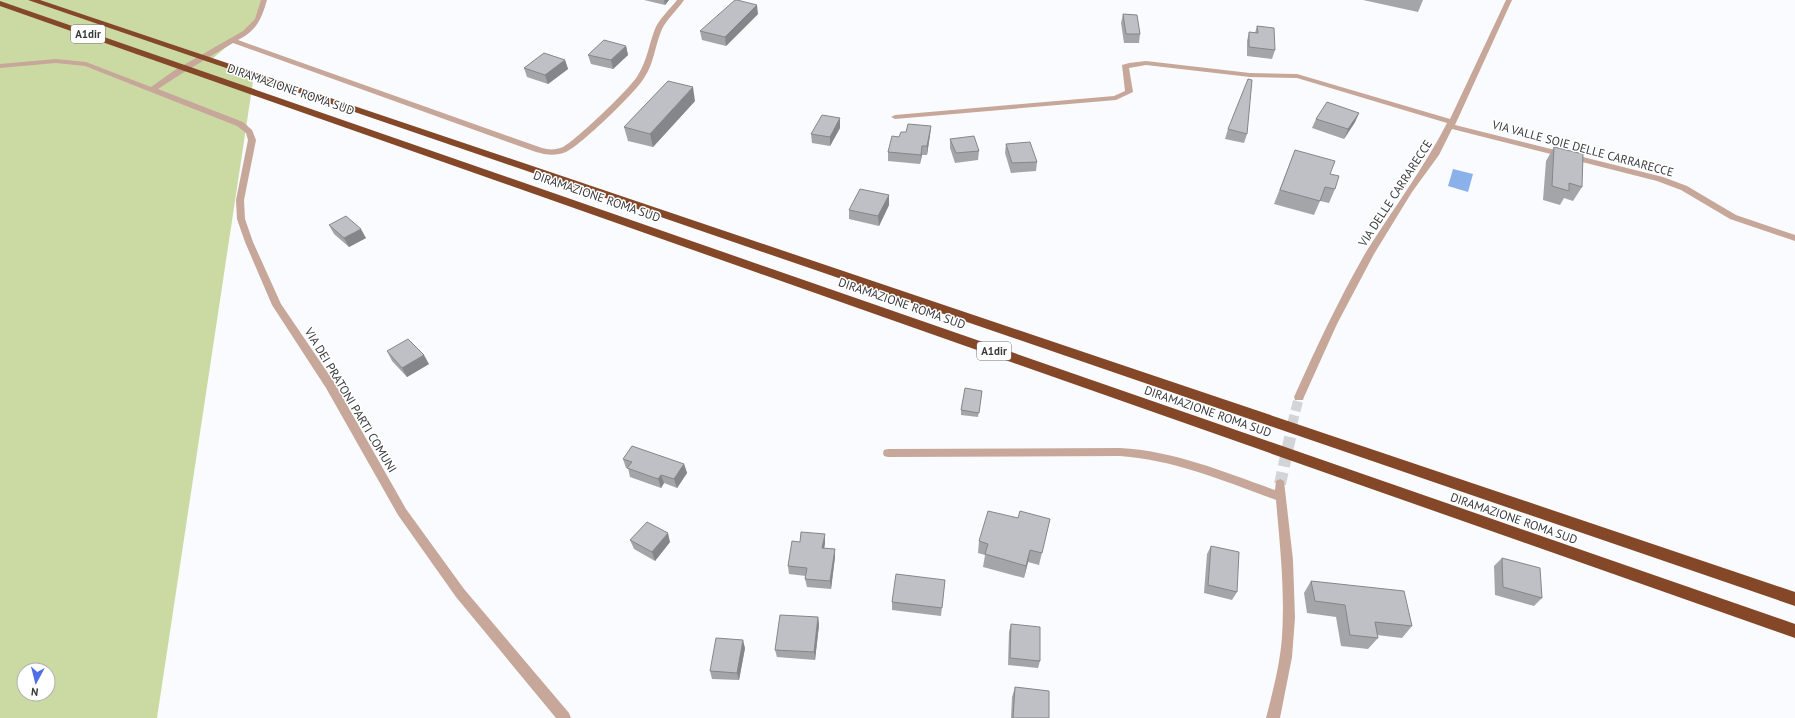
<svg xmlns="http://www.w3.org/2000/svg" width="1795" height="718" font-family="'PT Sans',sans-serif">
<rect width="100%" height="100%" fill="#fafbfe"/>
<path fill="#cbdaa2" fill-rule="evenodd" d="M0,0h264l-3,14 -15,19 -13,8 -22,19 43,15 -97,643h-157zM24,670h24v24h-24z"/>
<polygon fill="#8bb1ea" points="1453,169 1473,174 1468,192 1448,186"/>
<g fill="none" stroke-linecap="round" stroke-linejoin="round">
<polyline stroke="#d3d4d7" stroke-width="10" stroke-dasharray="10 4.5" stroke-linecap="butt" points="1292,425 1299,397"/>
<polyline stroke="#d3d4d7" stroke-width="12" stroke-dasharray="12 6" stroke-linecap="butt" points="1280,484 1293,424"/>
<g fill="#c7a799" fill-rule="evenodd">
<path d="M261,0h6c-6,20 -10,30 -29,40l304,108c7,2 14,2 21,-1 12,-6 69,-60 75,-72 9,-14 11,-31 17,-46 4,-10 15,-20 22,-29h7c-6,9 -17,19 -22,29 -7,16 -8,35 -18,49 -8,14 -64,68 -78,74 -10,4 -20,3 -30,0l-303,-109 -52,31 -23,15 85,33 9,8 4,10 -12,60 1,19 8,23 28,62 53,78 72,127 58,80 105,124 2,5h-15l-100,-121 -58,-82 -72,-127 -54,-83 -27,-63 -8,-23 -1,-19 12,-60 -2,-7 -9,-7 -152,-60 -29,-3 -56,5v-4l56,-5 30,3 65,25 24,-17 68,-39 12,-12z"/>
<path d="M1506,0h6l-57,125 208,52 24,9 49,29 59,20v6l-65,-22 -49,-29 -24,-9 -205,-52 -13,26 -27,37 -38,62 -37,70 -33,73 -1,3h-8l-1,-3c22,-49 45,-98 72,-145 27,-43 58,-84 81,-129l-150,-45 -47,-1 -104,-12 -17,3 4,24 -17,8 -221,19 -4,-2 4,-2 219,-19 11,-5 -3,-26 7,-2 17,-2 104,12 47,1 153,45z"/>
<path d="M1120,448c55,3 104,24 155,42l1,-9 4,-2 4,2 9,79 2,58 -3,39 -12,61h-14c7,-27 14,-54 16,-81 3,-46 -2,-91 -6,-137 -52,-19 -101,-40 -156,-44l-232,1 -4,-1 -1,-3 1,-3 4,-1z"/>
</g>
<g fill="#844728" fill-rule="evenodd">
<polygon points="28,0 40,0 1795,592 1795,606"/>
<polygon points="0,1 1795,624 1795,638 0,6"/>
</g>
</g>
<g fill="#a3a5a9">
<polygon points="644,0 669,0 665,5"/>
<polygon points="1363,0 1423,0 1418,12"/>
<polygon points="758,14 726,46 702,40 700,31"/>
<polygon points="1123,14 1140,34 1139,43 1124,43 1121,23"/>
<polygon points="1257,26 1275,50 1272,59 1247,56 1247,41 1249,32 1255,33"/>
<polygon points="626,46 628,55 613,69 591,64 588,55"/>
<polygon points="565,60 568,69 548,84 527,77 524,68"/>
<polygon points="695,101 653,147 628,141 624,127"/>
<polygon points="1359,113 1355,122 1344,139 1312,128 1316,119"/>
<polygon points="840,118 840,128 830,146 812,143 811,134"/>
<polygon points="931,126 930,135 927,155 922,155 920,164 888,161 888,152 899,137 906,132"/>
<polygon points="1228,129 1247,134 1244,143 1225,139"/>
<polygon points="950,139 979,151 978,160 955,163 950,148"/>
<polygon points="1006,144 1037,162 1036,171 1011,173 1005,153"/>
<polygon points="1554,147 1582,187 1573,201 1564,198 1560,205 1543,200 1546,161"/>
<polygon points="1295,150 1330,174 1335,189 1329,203 1320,201 1314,215 1274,204"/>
<polygon points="889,195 889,205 879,226 849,219 849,210"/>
<polygon points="329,225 366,238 349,247 334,234"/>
<polygon points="387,351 429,364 407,377 392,361"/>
<polygon points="982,391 978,417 961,415 961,410"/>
<polygon points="623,459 684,464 687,473 677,488 664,483 661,488 630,477 628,468 626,468"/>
<polygon points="1018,518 1050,519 1039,565 1028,562 1024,578 983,567 985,555 978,553 979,541"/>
<polygon points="630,540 670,542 655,561 634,549"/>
<polygon points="800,542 825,543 824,548 835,549 835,557 831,589 807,587 805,579 806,576 789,574 788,566"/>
<polygon points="1211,546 1237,592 1232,600 1204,593 1207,554"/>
<polygon points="1502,558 1542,598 1534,606 1495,595 1494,566"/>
<polygon points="945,580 941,616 892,610 892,602"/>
<polygon points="1311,581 1412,626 1402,638 1377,635 1378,638 1368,649 1341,646 1336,617 1307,613 1304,593"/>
<polygon points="818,617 819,625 815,660 777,657 775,650"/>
<polygon points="1011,624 1040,661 1038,668 1008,665 1009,632"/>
<polygon points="745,648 739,680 712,679 710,671"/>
<polygon points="1015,687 1049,718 1011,718 1012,697"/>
</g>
<g fill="#85868a">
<polygon points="664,0 669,0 665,5"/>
<polygon points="757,5 758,14 726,46 725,37"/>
<polygon points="626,46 628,55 613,69 611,60"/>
<polygon points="565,60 568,69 548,84 545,75"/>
<polygon points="693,87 695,101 653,147 650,134"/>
<polygon points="1359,113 1355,122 1344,139 1348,129"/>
<polygon points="840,118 840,128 830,146 830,137"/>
<polygon points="931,126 930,135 927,155 927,146"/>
<polygon points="922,146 922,155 920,164"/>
<polygon points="889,195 889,205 879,226 878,216"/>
<polygon points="361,229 366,238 349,247 344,238"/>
<polygon points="424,355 429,364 407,377 402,368"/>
<polygon points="684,464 687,473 677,488 674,479"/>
<polygon points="661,475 664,483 661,488 658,479"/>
<polygon points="668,533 670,542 655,561 652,552"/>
<polygon points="825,534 825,543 823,556 822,548"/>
<polygon points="835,549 835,557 831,589 830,581"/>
<polygon points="1030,550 1028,562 1024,578 1026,566"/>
<polygon points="818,617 819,625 815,660 814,652"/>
<polygon points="743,640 745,648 739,680 737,673"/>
</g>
<g fill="#bec0c5" stroke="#85868a">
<polygon points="735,0 737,0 757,5 725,37 700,31"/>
<polygon points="1123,14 1137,15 1140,34 1126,34"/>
<polygon points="1257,26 1274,28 1275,50 1249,47 1249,32 1258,33"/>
<polygon points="604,40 626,46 611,60 588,55"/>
<polygon points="544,53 565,60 545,75 524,68"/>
<polygon points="1248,79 1252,80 1247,134 1228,129"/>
<polygon points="668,81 693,87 650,134 624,127"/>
<polygon points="1327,102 1359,113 1348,129 1316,119"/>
<polygon points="822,115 840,118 830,137 811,134"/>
<polygon points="908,124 931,126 927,146 922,146 921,155 888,152 892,136 899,137 901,132 906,132"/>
<polygon points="974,136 979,151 956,153 950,139"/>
<polygon points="1030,142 1037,162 1012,163 1006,144"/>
<polygon points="1554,147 1583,154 1582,187 1569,183 1569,191 1552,186"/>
<polygon points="1295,150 1335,161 1330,174 1339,176 1335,189 1325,187 1320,201 1280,190"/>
<polygon points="860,189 889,195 878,216 849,210"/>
<polygon points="346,216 361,229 344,238 329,225"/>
<polygon points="408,339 424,355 402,368 387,351"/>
<polygon points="965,388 982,391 979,413 961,410"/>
<polygon points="632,446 684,464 674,479 661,475 658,479 627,468 632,462 623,459"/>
<polygon points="988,511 1018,518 1020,511 1050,519 1042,553 1030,550 1026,566 985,554 988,544 979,541"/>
<polygon points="647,522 668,533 652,552 630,540"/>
<polygon points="801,532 825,534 822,548 835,549 830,581 805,579 807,568 788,566 792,541 800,542"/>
<polygon points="1211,546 1239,552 1237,592 1208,585"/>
<polygon points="1502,558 1540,568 1542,598 1503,587"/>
<polygon points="896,574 945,580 942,608 892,602"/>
<polygon points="1311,581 1404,591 1412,626 1375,622 1378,638 1350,635 1345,605 1315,601"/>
<polygon points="780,615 818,617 814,652 775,650"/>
<polygon points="1011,624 1040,627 1040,661 1010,658"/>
<polygon points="716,638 743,640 737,673 710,671"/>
<polygon points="1015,687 1049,691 1049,718 1013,718"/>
</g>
<g text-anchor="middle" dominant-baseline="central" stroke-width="3" stroke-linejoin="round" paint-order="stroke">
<g fill="#fff" stroke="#747476" stroke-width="1">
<rect x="71" y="25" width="34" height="18" rx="3"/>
<rect x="977" y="342" width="34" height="18" rx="3"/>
</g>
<g font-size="11" font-weight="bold" fill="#38393b">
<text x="88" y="34">A1dir</text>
<text x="994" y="351">A1dir</text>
</g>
<g font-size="12" fill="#38393b" stroke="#fff">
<text transform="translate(291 89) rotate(19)">DIRAMAZIONE ROMA SUD</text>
<text transform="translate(1583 148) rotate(15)">VIA VALLE SOIE DELLE CARRARECCE</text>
<text transform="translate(1395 193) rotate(-57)">VIA DELLE CARRARECCE</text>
<text transform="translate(597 196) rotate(19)">DIRAMAZIONE ROMA SUD</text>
<text transform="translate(902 303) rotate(19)">DIRAMAZIONE ROMA SUD</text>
<text transform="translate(351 400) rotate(59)">VIA DEI PRATONI PARTI COMUNI</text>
<text transform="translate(1208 411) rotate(19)">DIRAMAZIONE ROMA SUD</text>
<text transform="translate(1514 518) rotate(19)">DIRAMAZIONE ROMA SUD</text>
</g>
</g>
<g transform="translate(36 682) rotate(187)"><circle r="19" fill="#ffffff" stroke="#afb0b1"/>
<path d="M0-3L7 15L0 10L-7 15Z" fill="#4d6fe3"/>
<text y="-6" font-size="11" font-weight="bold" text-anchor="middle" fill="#38393b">N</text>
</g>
</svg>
